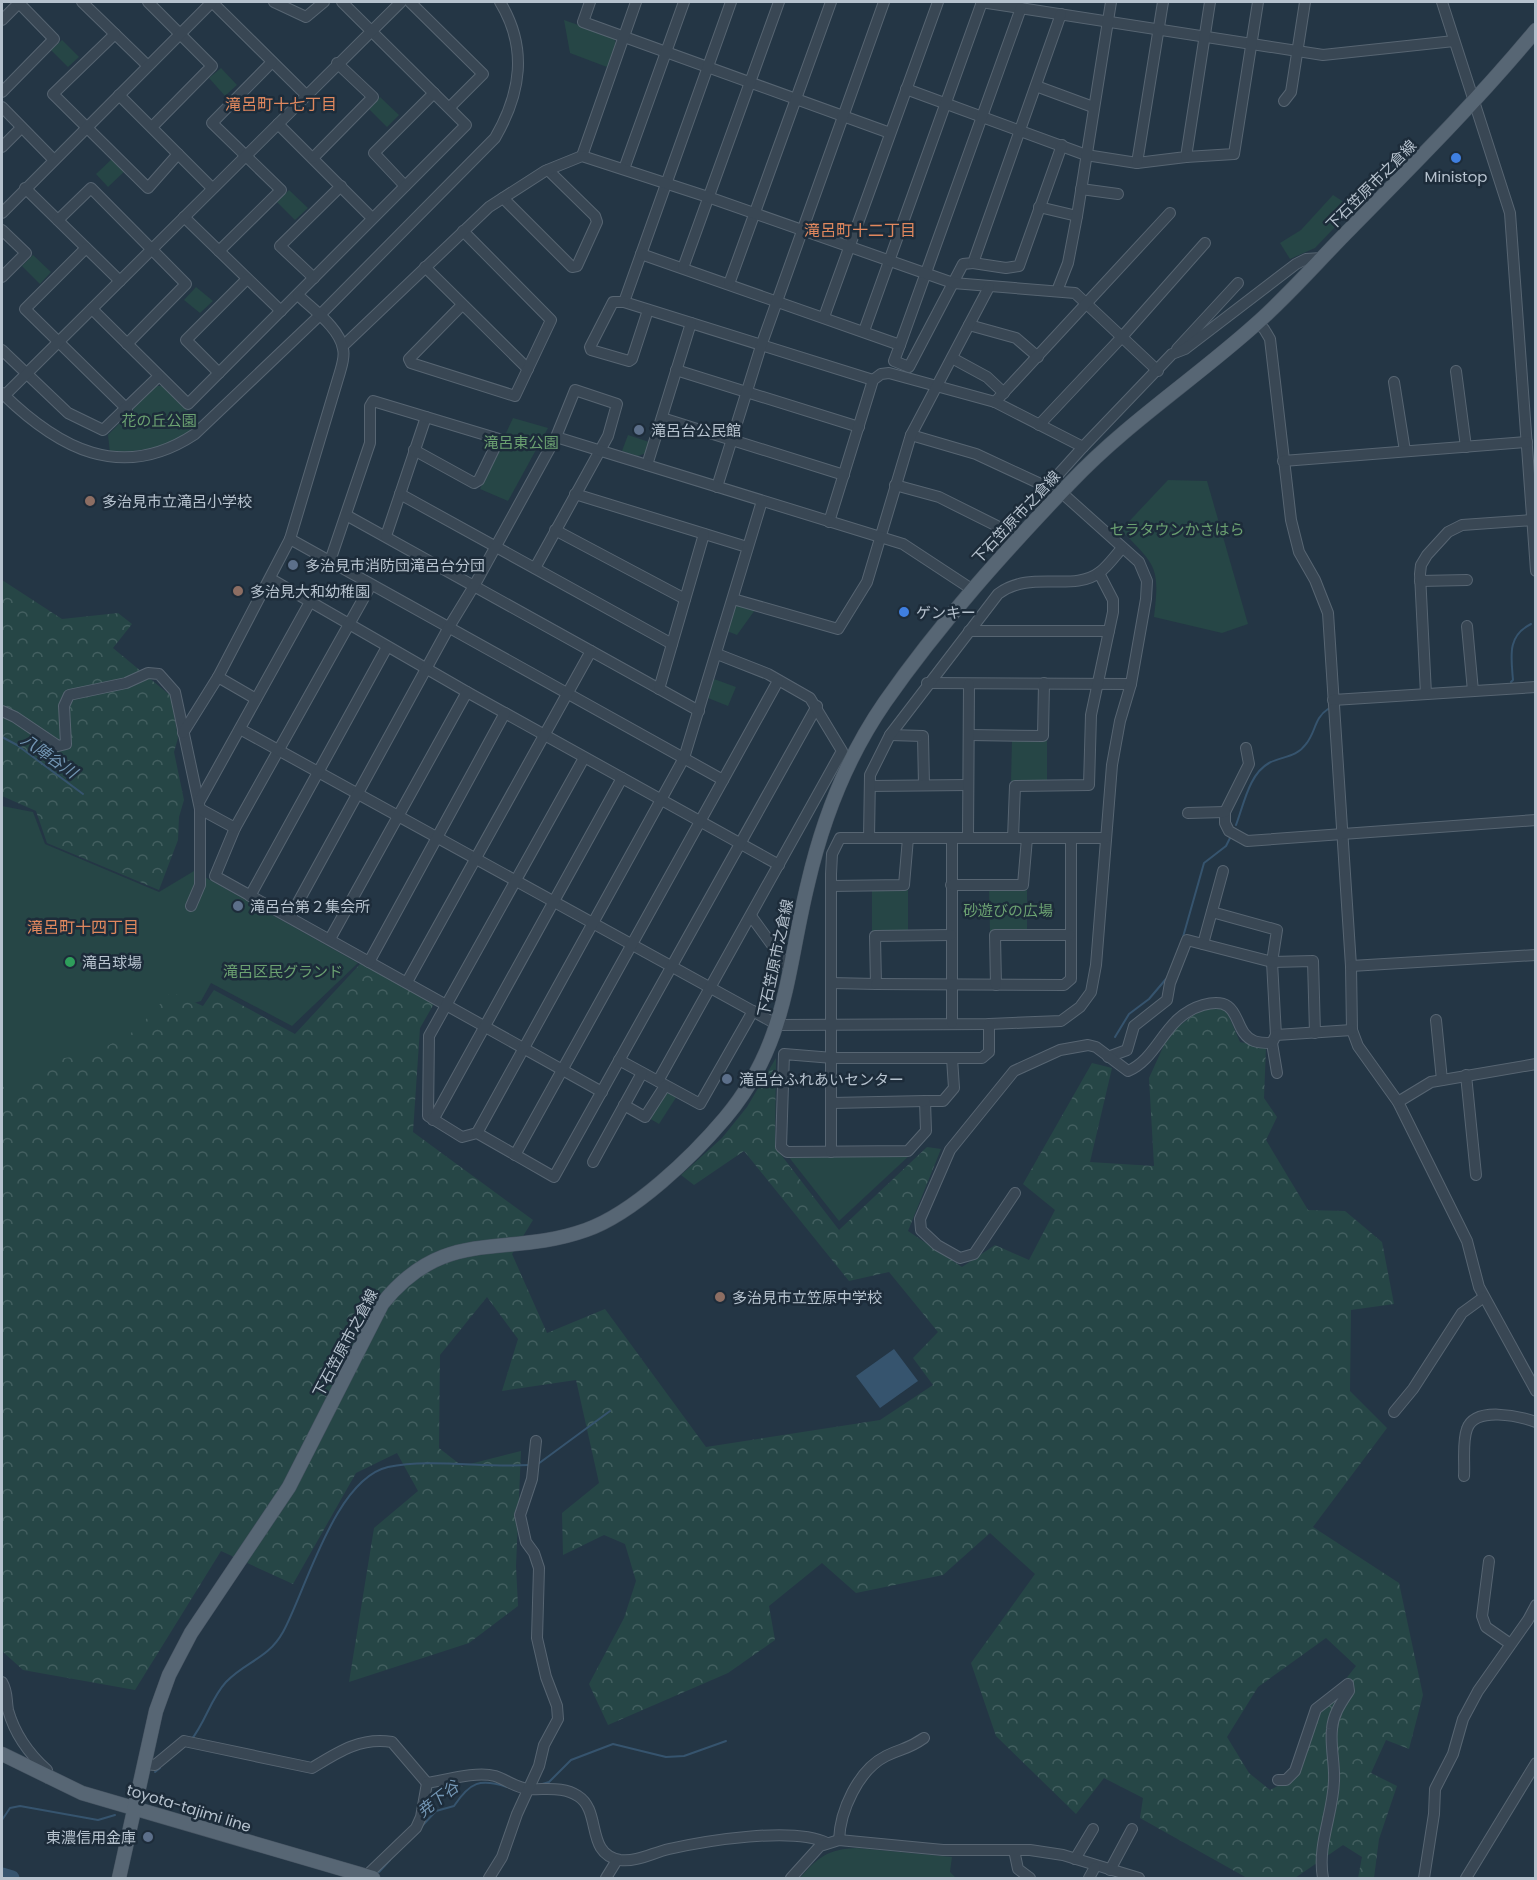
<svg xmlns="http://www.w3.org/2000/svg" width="1537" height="1880" font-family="Poppins,'Noto Sans JP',sans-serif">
<defs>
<pattern id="forest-crowns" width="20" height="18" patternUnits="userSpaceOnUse" patternTransform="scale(1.5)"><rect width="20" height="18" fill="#264646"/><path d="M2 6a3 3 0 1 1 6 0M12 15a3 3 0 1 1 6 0" fill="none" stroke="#435f60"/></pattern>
</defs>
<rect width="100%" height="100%" fill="#243645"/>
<g fill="#264646">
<polygon points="564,20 613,37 616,43 607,67 570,53"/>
<polygon points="62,40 79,57 68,67 51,50"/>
<polygon points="221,68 237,85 225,96 209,78"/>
<polygon points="380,97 399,115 387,127 369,109"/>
<polygon points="114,157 127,169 108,187 96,174"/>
<polygon points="289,190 308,208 295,220 277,202"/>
<polygon points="1333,195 1353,208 1315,248 1290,259 1280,243 1301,230"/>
<polygon points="33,255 51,272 40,284 22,266"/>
<polygon points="196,287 213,301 200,313 184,300"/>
<path d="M156,386h7l38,38c-28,23 -56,27 -91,29l-2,-18z"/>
<polygon points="513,418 548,428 508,501 480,489"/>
<polygon points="628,435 649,442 646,453 638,456 622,451"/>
<path d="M1168,480l39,1 41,143 -26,9 -68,-16c6,-51 2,-51 -33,-87z"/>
<polygon points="736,604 755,610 737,635 727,631"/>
<polygon points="714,679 736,687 728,706 708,698"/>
<polygon points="1012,740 1047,740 1047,782 1011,781"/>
<polygon points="2,806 33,812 45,844 159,892 194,871 358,963 292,1026 211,983 201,1001 167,1011 2,1153"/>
<rect x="872" y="889" width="36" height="42"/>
<polygon points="1027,889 1027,931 990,932 989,890"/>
<polygon points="666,1089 677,1096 659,1124 647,1117"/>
<polygon points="911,1154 839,1221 788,1156"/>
<path d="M857,1848l95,9 -2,15 6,6h-156c18,-21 28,-29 57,-30z"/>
</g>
<g fill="url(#forest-crowns)" fill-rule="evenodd">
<polygon points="2,580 62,619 118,613 132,624 113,648 171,696 178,738 174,752 184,800 179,817 178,840 159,890 47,843 36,811 2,796"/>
<path d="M361,963l74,39 -15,26 -7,104 120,88 -21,34 35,79 58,-24 101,138 174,-27 53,-35 -20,-27 25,-26 -49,-60 -40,9 -105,-130 -50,34 -13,-10 41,-37 25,-31 29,-49 -1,89 64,83 88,-83 14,2 -33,82 54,36 33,-22 34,15 26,-50 -32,-26 69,-121 20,5 -22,94 64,4 -5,-88 20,-44 36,-28 21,4 14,32 26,5 -2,51 13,19 -11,23 42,70 37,1 37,31 12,62 -43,6 -1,81 37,37 -74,99 86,56 24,112 -14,54 -23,-9 -15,33 26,13 -18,53 -5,39h-16l4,-21 -19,-12 -48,33h-48l-107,-60 3,-20 -39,-20 -28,36 -80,-78 -25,-73 64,-89 -45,-41 -47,42 -87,18 -34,-30 -53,43 6,34 -47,33 -120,52 -19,-41 35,-66 12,-37 -11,-37 -21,-9 -41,20 -1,-42 37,-30 -23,-103 -74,11 16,-52 -31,-42 -47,58 -1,93 23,18 59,-15 -5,115 2,40 -49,37 -120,39 25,-154 44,-37 -21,-38 -41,20 -63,111 -72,-33 -86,139 -112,-20 -21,-19v-565l19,12 24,-38 46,-5 45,-25 35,-38 32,14 11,-16 81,44zM1326,1638l30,28 -37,47 -20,62 -29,15 -21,-17 -22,-36 31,-50z"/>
</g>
<polygon fill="#36546e" points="894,1349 918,1381 880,1408 856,1376"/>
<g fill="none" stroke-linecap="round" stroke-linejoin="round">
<g stroke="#36546e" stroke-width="2">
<path d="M1511,682l2,-2c-2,-24 -6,-44 18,-56"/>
<polyline points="2,737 17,745 83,794"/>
<path d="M1236,825c8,-21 13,-51 33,-62 13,-7 27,-5 37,-19 10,-12 8,-26 22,-35"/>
<polyline points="1183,937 1204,863 1226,846 1231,836"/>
<polyline points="1115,1037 1129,1014 1149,999 1166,979"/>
<polyline points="538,1464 610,1411"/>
<path d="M191,1740c14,-17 20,-42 35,-58 20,-21 42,-23 57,-50 23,-42 52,-153 105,-165 42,-9 97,1 141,-2"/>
<polyline points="155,1772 160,1768"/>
<polyline points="539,1785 549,1782 571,1760 613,1744 666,1757 684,1756 726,1741"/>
<polyline points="2,1820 10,1808 20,1806 98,1820 115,1815"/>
<path d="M421,1827l15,-16 18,-5c16,-24 26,-28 53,-19"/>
<polyline points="379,1872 390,1860"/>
</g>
<polyline stroke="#36546e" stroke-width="15" points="2,1875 12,1878"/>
<g stroke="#576572" stroke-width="12">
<g id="minor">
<polyline points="82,2 147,65"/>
<polyline points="148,2 212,66 152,127"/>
<polyline points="212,2 305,94"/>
<polyline points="274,2 306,17 324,2"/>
<polyline points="410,2 483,74 450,107"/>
<polyline points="590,2 583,22 890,133"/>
<polyline points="731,2 624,302 873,380"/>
<polyline points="981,2 1323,55 1454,41"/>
<polyline points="1442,2 1510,213 1536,571"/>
<polyline points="2,20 20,2"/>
<polyline points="115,34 53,94 148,188 178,154"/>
<polyline points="1036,86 1093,107"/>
<polyline points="906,89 1086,155 1137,163 1186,157 1210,2"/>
<polyline points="2,92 54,39 19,3"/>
<polyline points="119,95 212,188"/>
<polyline points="1284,101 1291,92 1305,2"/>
<polyline points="2,107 53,159"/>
<polyline points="278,124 372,218"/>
<polyline points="2,147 21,128"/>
<polyline points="582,156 636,2"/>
<polyline points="1186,157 1234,154 1258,2"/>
<polyline points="313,158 373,97 337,63"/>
<polyline points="1137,163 1163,2"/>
<polyline points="624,169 684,2"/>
<polyline points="405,186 374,153 434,93"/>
<polyline points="25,188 120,281"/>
<polyline points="1081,189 1118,194"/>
<polyline points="503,198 572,267 577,266 597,222 595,216 548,170"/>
<polyline points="1039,207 1077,216"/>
<polyline points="2,213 212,2"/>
<polyline points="184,217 281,311"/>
<polyline points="58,220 91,188 186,284 127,344"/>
<polyline points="2,230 26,253 2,277"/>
<polyline points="86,248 25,309 127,409"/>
<polyline points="219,251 281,190 212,123 272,62"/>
<polyline points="641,254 900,345 894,361 909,367 963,264 973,263 1061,14"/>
<polyline points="973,263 1006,268 1019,266 1062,145"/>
<polyline points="425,267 528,369"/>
<polyline points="683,268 779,2"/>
<polyline points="314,278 280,246 341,186"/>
<polyline points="729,284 831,2"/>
<polyline points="1057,291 1068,263 1077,216 1111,2"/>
<polyline points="624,302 613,302 590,347 591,350 629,361 632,359 648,310"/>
<polyline points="462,305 409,359 411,363 515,396 551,320 463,231"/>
<polyline points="92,309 188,404 466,125 342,2"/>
<polyline points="824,317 938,2"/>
<polyline points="1257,323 1264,329 1270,339 1291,520 1299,552 1315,580 1328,613 1351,966 1352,1030 1358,1046 1398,1102 1467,1241 1479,1287 1536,1391"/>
<polyline points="969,325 1016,338 1038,357"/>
<polyline points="864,331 982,2"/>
<polyline points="900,345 1021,8"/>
<polyline points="343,346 489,207 545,171 582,156 708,197 953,283 1075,293 1158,371"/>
<polyline points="1177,349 1238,283"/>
<polyline points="2,350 68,413 103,430 158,377"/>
<polyline points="952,358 987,377 1004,393"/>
<polyline points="676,370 859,427"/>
<polyline points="1456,371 1466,447"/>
<polyline points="219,373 186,340 247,279"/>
<polyline points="1394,382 1405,451"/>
<path d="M2,393c56,55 119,90 193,41l124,-118 176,-178c26,-45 33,-90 5,-136"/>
<polyline points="4,396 401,2"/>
<polyline points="995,402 1170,213"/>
<polyline points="662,418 844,475"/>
<polyline points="1039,425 1121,338 1205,243"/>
<polyline points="911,435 976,454 1047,487 1083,447"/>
<polyline points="1283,461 1527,442"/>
<polyline points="647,465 691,323"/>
<polyline points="895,485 939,497 1019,537"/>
<polyline points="717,487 761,346 884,2"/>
<polyline points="400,494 672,644"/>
<polyline points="575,494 747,547"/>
<polyline points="346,515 699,711"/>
<polyline points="829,522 873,380 881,374 889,373 995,402 1083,447 1172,354 1185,349 1296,264 1306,259 1321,258"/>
<polyline points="555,530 685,599"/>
<polyline points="386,536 426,417"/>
<polyline points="290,539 723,780"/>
<polyline points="330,561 370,443 370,406 373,401 499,439 479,480 474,483 414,450"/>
<polyline points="535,568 608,436 617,404 575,390 556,437"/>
<polyline points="271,579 467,692 779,865"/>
<polyline points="1420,581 1467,580"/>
<polyline points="371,585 235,828 215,876 602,1092"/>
<polyline points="733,599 838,629 867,582 911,435 989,287"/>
<polyline points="1467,626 1473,691"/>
<polyline points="969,631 1109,631"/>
<polyline points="218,677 256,699"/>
<polyline points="927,683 1131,684"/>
<polyline points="659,689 704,534"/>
<polyline points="1426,694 1420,574 1421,565 1427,555 1448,532 1462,525 1533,520"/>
<polyline points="1333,700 1536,687"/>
<polyline points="2,711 15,717 58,746 66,744 64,706 69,695 126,683 148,673 159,674 175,692 200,809 200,885 191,906"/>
<polyline points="240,729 778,1025 989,1024 1061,1021 1080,1007 1091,992 1096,965 1112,765 1120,721 1131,684 1146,599 1147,581 1139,562 1062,493"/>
<path d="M183,733l35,-56 72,-138 50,-167c2,-7 5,-16 3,-23 -3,-21 -31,-40 -45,-54"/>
<polyline points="890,735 923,736 924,785"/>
<polyline points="969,735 1043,736 1044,683"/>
<polyline points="1246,748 1249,764 1225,812 1225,823 1229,831 1247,841 1536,820"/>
<polyline points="584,758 429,1036 428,1116 462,1137 477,1133 554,1177 817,706"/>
<polyline points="870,786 968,785"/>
<polyline points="199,802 310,602"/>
<polyline points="200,809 235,828"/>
<polyline points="1188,813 1225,812"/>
<path d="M869,838l1,-63 20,-40 108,-141c33,-25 75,-1 102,-22 8,-6 15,-16 22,-24"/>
<polyline points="952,838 952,1023"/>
<polyline points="968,838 969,684"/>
<polyline points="1013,838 1015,786 1089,785 1091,715 1113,612 1113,600 1099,573"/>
<polyline points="951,885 1023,885 1027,838"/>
<polyline points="831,886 904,885 908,838"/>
<polyline points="250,896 387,647"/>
<polyline points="1212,912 1277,930 1272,962 1276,1035 1272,1043 1277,1073"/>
<polyline points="751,916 791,971"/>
<polyline points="290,917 449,627 474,586 556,437 903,544 973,590"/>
<polyline points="330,939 467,692"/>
<polyline points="1203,944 1223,871"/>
<polyline points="369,962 505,713"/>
<polyline points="1351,966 1536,955"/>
<polyline points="407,982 591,651"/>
<polyline points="831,983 876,984 875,936 951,935"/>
<polyline points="876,984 1064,985 1071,979 1071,838"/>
<polyline points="996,985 995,935 1070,935"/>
<polyline points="1436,1020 1442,1080"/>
<polyline points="1276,1035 1352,1030"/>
<polyline points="1108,1057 1127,1050 1134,1026 1167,1000 1170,983 1187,940 1272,962 1313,961 1315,1033"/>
<polyline points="952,1058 833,1058 784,1054 781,1147 787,1152 908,1151 926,1131 925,1101 943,1101 954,1088 952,1058 982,1058 989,1052 989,1024"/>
<polyline points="619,1060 700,1104 753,1011"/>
<polyline points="1466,1075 1476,1175"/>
<polyline points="658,1081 842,751 810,698 768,674 717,654"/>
<polyline points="1398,1102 1431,1082 1536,1064"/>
<polyline points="832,1103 925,1101"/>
<polyline points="624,1105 645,1117 665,1086"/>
<polyline points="433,1120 622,778"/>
<polyline points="477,1133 684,758 762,501"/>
<polyline points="831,1152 831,874 832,854 840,838 1106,838"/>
<polyline points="515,1155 778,681"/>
<polyline points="593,1162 642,1073"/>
<path d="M1015,1193l-41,61 -14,4 -23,-13 -16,-15 -1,-11 30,-69 64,-79 46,-21 28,-5 8,2 32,24c31,-13 36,-55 75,-66 41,-11 28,27 51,36 5,2 13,2 18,2"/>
<polyline points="1394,1412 1413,1389 1462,1313 1484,1297"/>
<path d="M1464,1476c1,-13 -2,-34 3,-47 8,-23 52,-13 69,-7"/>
<polyline points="1489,1561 1482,1616 1486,1627 1509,1643"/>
<path d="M2,1682c6,10 4,17 6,28 7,25 20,43 39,60l1,8"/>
<path d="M144,1764l11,1 29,-24 128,27c26,-16 48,-31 80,-26l35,41"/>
<path d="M1278,1780h8l9,-9 21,-62 32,-25 1,7c-8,12 -16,23 -17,38 -2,17 3,35 2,52 -1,33 -17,64 -11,97"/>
<path d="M427,1783c19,-3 49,-12 68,-7 12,4 21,12 34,13 17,1 34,-3 49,7 24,15 7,58 42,64 17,2 32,-7 49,-11 36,-8 124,-23 158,-6"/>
<path d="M839,1840c1,-29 19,-70 47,-84 16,-8 21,-6 38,-18"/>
<polyline points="1014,1850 1018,1869 1030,1878"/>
<polyline points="1075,1859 1093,1829"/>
<polyline points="1110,1870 1132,1829"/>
<polyline points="366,1876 416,1828 421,1817 427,1783"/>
<polyline points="489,1878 502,1857 517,1814 539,1766 544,1745 558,1719 557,1706 546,1677 537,1638 539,1568 534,1553 526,1542 520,1515 532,1479 536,1441"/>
<polyline points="606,1878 617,1860"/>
<polyline points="791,1878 820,1846 839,1840 943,1850 1030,1850 1063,1855 1139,1878"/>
<polyline points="1089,1878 1095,1867"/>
<polyline points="1424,1878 1434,1814 1435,1789 1453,1754 1463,1719 1478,1691 1528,1620 1536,1605"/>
<polyline points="1466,1878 1536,1763"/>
</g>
</g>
<g stroke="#455361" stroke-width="15">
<g id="major">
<polyline points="2,1754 82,1793 373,1878"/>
<path d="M119,1878l37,-167 13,-36 22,-42 98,-146 93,-183c63,-79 122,-45 204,-74 48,-17 106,-73 139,-112 63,-75 61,-146 83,-235 15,-65 39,-126 77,-181 55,-79 120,-151 186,-220 56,-59 125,-104 185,-158 34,-30 64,-65 95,-96 64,-65 127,-128 185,-198"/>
</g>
</g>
<use href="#minor" stroke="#394754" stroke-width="10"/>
<use href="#major" stroke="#576674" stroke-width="14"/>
</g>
<g fill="#3f7fe0" stroke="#1d2c3a" stroke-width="2">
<circle cx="1456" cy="158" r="6"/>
<circle cx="904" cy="612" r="6"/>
</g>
<g fill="#5c6f8a" stroke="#1d2c3a" stroke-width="2">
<circle cx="639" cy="430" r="6"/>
<circle cx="293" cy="565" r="6"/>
<circle cx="238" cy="906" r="6"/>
<circle cx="727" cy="1079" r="6"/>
<circle cx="148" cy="1837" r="6"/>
</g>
<g fill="#8d6e63" stroke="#1d2c3a" stroke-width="2">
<circle cx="90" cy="501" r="6"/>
<circle cx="238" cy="591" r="6"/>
<circle cx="720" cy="1297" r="6"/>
</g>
<circle fill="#2e9e5b" stroke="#1d2c3a" stroke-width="2" cx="70" cy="962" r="6"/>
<g text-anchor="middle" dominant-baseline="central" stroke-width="5" stroke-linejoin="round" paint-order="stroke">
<g font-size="15" fill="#b6c2ce" stroke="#1d2c3a" text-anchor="start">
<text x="1456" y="176" text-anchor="middle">Ministop</text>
<text x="651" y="430">滝呂台公民館</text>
<text x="102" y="501">多治見市立滝呂小学校</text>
<text x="305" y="565">多治見市消防団滝呂台分団</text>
<text x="250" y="591">多治見大和幼稚園</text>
<text x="916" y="612">ゲンキー</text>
<text x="250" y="906">滝呂台第２集会所</text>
<text x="82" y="962">滝呂球場</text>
<text x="739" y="1079">滝呂台ふれあいセンター</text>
<text x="732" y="1297">多治見市立笠原中学校</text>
<text x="136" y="1837" text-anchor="end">東濃信用金庫</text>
</g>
<g font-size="15" fill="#b6c2ce" stroke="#1d2c3a">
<text transform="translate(1371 185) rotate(-45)">下石笠原市之倉線</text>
<text transform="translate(1016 517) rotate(-47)">下石笠原市之倉線</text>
<text transform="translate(775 958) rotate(-78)">下石笠原市之倉線</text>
<text transform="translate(345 1343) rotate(-62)">下石笠原市之倉線</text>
<text transform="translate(189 1808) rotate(17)">toyota-tajimi line</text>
</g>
<g font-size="15" fill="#6ba171" stroke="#1d2c3a">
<text x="159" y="420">花の丘公園</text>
<text x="521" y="442">滝呂東公園</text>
<text x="1177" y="529">セラタウンかさはら</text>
<text x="1008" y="910">砂遊びの広場</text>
<text x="283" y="971">滝呂区民グランド</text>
</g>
<g font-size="16" fill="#e1885e" stroke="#1d2c3a">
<text x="281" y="104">滝呂町十七丁目</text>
<text x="860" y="230">滝呂町十二丁目</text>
<text x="83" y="927">滝呂町十四丁目</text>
</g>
<g font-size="16" font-style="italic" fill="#7396b4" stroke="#1d2c3a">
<text transform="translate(49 756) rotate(35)">八陣谷川</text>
<text transform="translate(438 1799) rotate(-38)">尭下谷</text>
</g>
</g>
<rect width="1537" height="1880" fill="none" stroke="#b6c2ce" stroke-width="6"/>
</svg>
